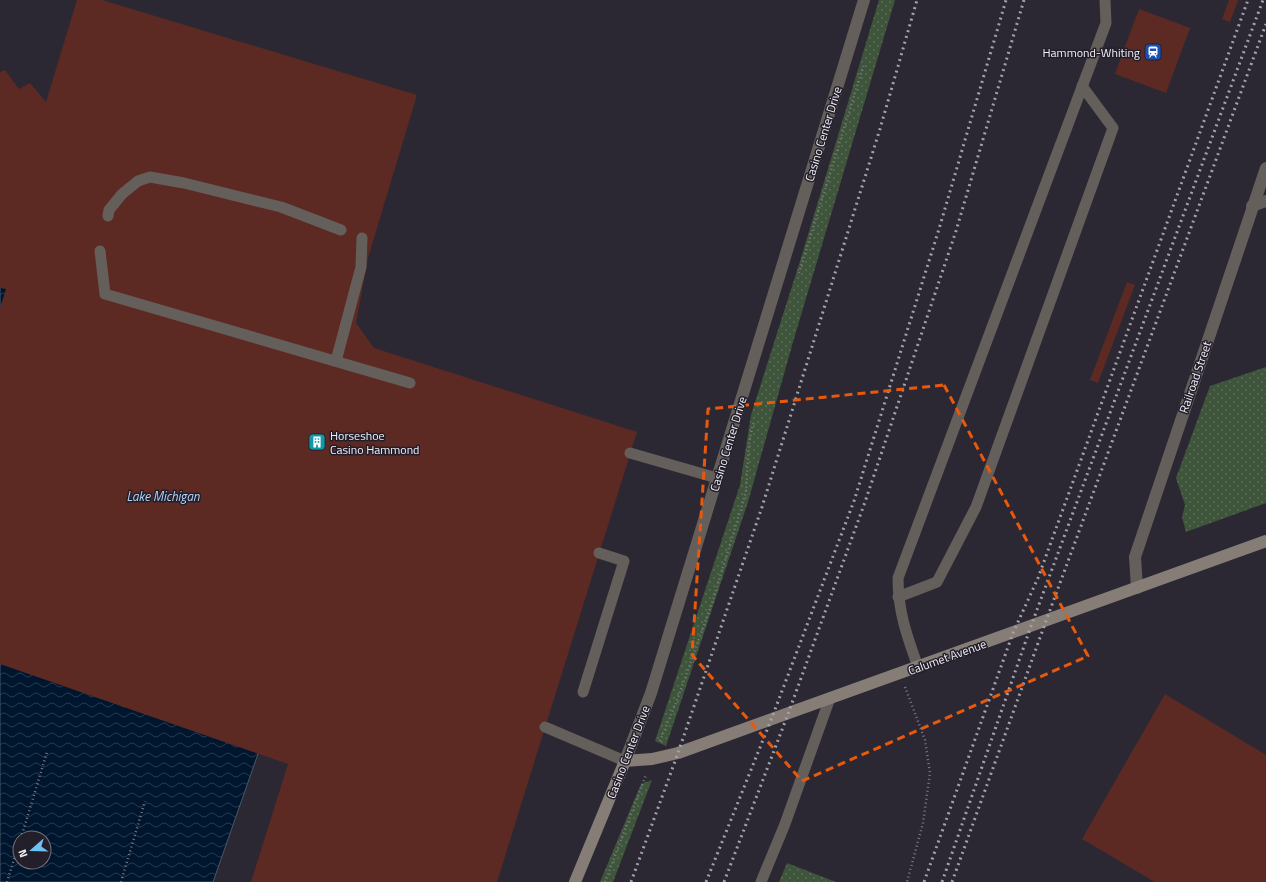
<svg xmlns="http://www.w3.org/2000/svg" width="1266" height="882" font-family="'Titillium Web',sans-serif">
<defs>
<pattern id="grass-dots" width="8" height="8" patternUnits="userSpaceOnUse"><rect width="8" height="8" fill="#3e553b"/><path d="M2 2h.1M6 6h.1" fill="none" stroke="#5a6e58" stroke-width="1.8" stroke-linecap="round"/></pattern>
<pattern id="water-waves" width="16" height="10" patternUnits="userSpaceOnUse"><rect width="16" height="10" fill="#00162e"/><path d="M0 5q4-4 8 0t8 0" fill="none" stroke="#26384d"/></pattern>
</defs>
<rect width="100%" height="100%" fill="#2b2834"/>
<g fill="url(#grass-dots)">
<polygon points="879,0 895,0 793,342 748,502 666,746 655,741 740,485 751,415 801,258"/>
<polygon points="1266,367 1266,503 1186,532 1182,517 1185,505 1176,478 1210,386"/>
<polygon points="652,780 613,882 600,882 641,784"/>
<polygon points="787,863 836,882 779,882"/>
</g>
<path fill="url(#water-waves)" stroke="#49576b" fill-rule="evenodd" d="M0,272l259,479 -46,131h-213zM20,838h24v24h-24z"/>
<g fill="#5c2a23">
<polygon points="77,0 102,0 417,95 368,258 356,323 374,348 637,432 497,882 251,882 288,764 0,664 0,308 6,289 0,288 0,72 5,70 19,89 30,83 46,102"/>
<polygon points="1229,0 1238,0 1230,22 1222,19"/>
<polygon points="1139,9 1190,28 1166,93 1115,74"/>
<polygon points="1127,282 1135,285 1098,383 1090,380"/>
<polygon points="1165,694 1266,755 1266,882 1155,882 1082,839"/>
</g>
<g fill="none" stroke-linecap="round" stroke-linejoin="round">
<g stroke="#7e7b85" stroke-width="2.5" stroke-dasharray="1 3" stroke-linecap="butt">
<polyline points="799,273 864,64"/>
<polyline points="905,687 925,740 930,773 923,823 907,882"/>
<polyline points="660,741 677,700 712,603 746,492 749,442 754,421"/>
<polyline points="21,838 47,752"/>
<polyline points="7,882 20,840"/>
<polyline points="121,882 145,801"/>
<polyline points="605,882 646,775"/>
</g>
<g stroke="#655f5b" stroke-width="11">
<polyline points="108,216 109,210 122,194 138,181 150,177 184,183 281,207 341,230"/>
<polyline points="100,251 105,294 410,383"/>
<polyline points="336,361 361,267 362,238"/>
<polyline points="630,453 717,478"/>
<polyline points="898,597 937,582 976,507 1113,128 1082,86"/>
<path d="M918,667c-11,-31 -20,-55 -20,-89l208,-555 -1,-23"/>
<polyline points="583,692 624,561 599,553"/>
<polyline points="545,727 625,761"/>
<polyline points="761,882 785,824 830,698"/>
</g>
<g stroke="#655f5b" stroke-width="12">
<polyline points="1252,206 1266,201"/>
<polyline points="1137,588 1135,557 1266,168"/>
<polyline points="625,761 651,693 864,0"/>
</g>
<polyline stroke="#867d77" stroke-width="12" points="575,882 625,761 652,759 678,753 1266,541"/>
<g stroke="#a4a1aa" stroke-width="3" stroke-dasharray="2 4" stroke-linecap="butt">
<polyline points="631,882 678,753 762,507 880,129 917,0"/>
<polyline points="706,882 771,720 854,501 939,229 1006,0"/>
<polyline points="724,882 788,714 865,502 956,231 1024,0"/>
<polyline points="924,882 1013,633 1038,578 1248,0"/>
<polyline points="942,882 1031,626 1263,0"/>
<polyline points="952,882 1046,621 1266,24"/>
</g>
</g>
<path fill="none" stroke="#e8590c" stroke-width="3" stroke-dasharray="8 5" stroke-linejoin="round" d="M944,385l144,271 -286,125 -110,-126 16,-246z"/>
<defs>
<g id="station-square" transform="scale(0.9)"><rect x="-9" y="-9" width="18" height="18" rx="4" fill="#1a4fb4" stroke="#221e2a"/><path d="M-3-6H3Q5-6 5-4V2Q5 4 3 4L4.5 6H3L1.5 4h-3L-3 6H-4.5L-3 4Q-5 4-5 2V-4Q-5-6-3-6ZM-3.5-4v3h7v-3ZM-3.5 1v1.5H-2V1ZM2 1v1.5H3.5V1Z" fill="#fff"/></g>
<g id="building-square" transform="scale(0.9)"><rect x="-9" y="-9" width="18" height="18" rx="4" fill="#0f9aa8" stroke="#221e2a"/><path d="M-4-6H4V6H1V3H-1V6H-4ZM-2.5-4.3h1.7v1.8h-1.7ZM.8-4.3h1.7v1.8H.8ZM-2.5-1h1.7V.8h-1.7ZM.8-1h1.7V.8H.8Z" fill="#fff"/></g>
</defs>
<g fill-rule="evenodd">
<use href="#station-square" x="1153" y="52"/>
<use href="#building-square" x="317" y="442"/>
</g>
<g text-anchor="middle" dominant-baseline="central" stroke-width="3" stroke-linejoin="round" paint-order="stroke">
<g font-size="12" fill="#f3f0f8" stroke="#221e2a" text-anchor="end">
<text x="1140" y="52">Hammond-Whiting</text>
<text x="330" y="435" text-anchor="start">Horseshoe<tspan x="330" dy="14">Casino Hammond</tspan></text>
</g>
<g font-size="12" fill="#f3f0f8" stroke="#221e2a">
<text transform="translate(823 134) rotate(-73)">Casino Center Drive</text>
<text transform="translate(1195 377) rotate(-71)">Railroad Street</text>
<text transform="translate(728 444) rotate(-73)">Casino Center Drive</text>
<text transform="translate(947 657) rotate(-20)">Calumet Avenue</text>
<text transform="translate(628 752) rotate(-69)">Casino Center Drive</text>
</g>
<g font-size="13" font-style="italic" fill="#b1d4f9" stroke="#221e2a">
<text x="163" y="496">Lake Michigan</text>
</g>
</g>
<g transform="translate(32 850) rotate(250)"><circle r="19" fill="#221e2a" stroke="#76727c"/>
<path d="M0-3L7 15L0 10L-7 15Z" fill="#6dc2f3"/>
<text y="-6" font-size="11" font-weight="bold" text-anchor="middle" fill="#f3f0f8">N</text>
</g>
</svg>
